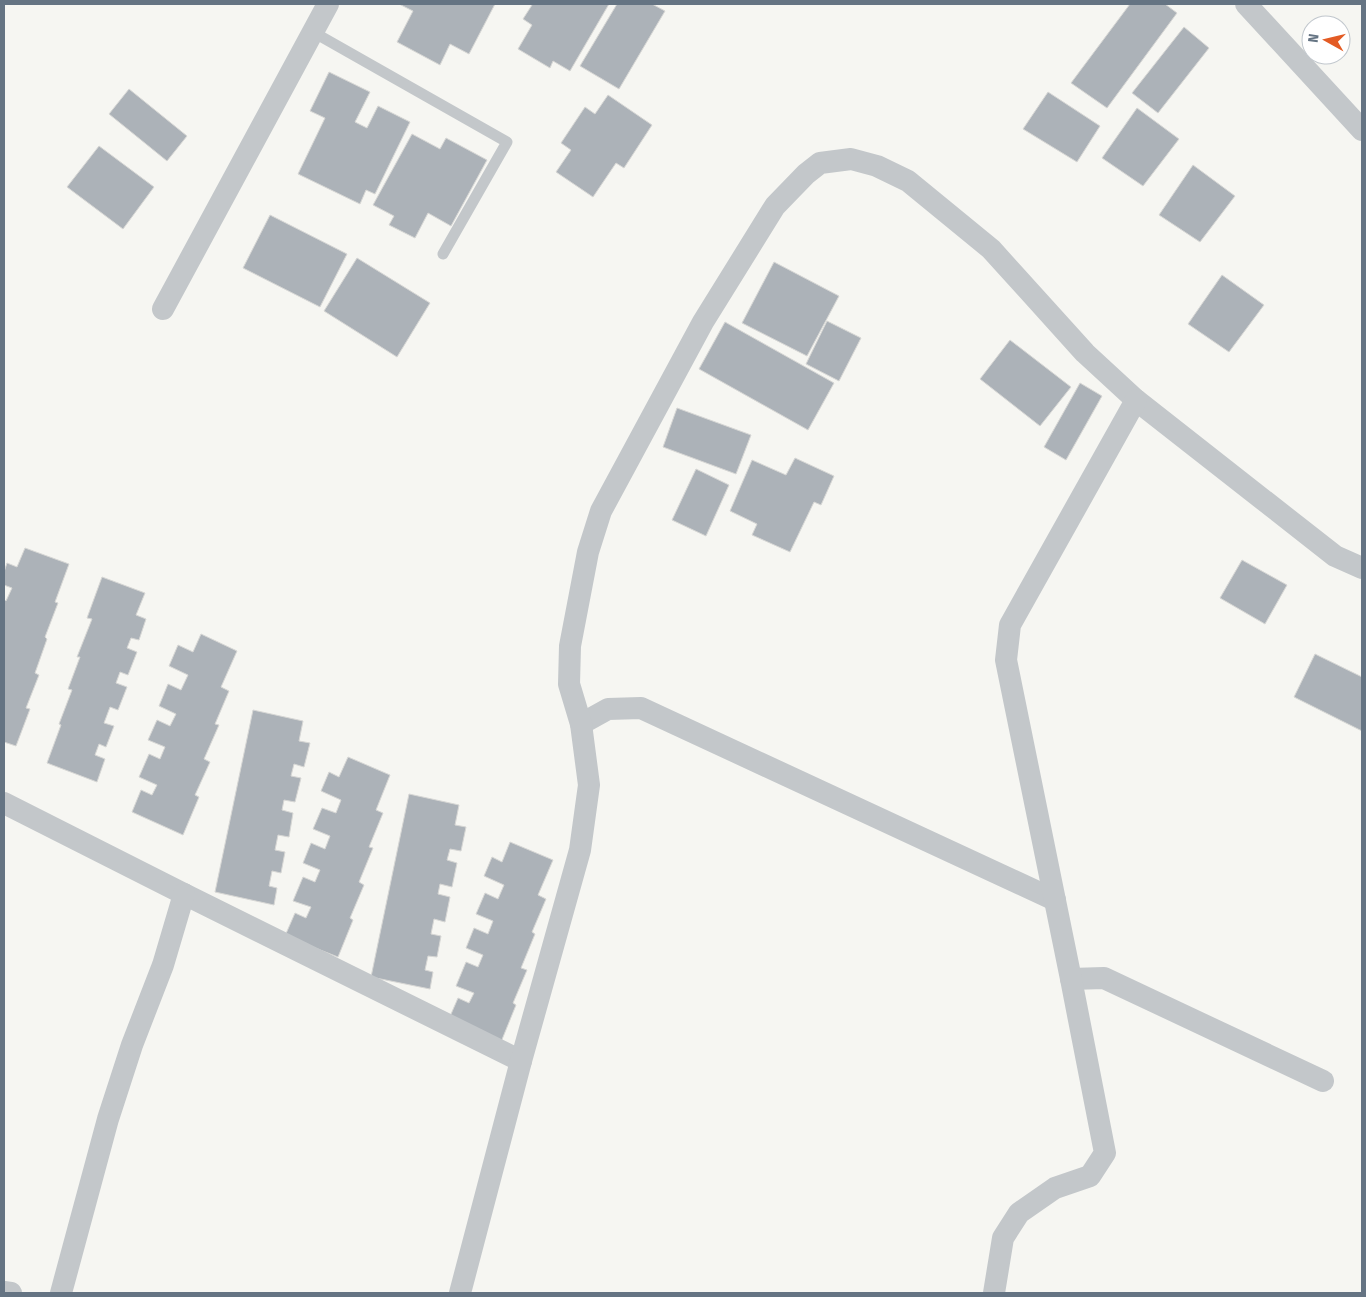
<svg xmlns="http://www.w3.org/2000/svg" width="1366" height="1297" font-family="'Fira Sans Condensed',sans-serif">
<rect width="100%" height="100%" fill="#f6f6f2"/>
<g fill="#acb2b8" stroke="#d7d7d5">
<polygon points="399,4 495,4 469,54 450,44 440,65 397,42 413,11"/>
<polygon points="530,4 609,4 570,71 553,61 550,68 518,49 532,25 523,19 532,5"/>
<polygon points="617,4 652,4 665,11 619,89 580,66"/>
<polygon points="1130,4 1165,4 1177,13 1107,108 1071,83"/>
<polygon points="1184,27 1209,48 1158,113 1132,93"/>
<polygon points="329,72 370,92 355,122 367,128 378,106 410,122 375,194 366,190 360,204 298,174 325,118 310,111"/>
<polygon points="129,89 187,136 167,161 109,114"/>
<polygon points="1048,92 1100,126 1077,162 1023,129"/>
<polygon points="608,95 652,125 624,168 616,163 593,197 556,172 571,150 561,143 585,107 595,114"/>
<polygon points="1137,108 1179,139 1143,186 1102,158"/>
<polygon points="412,134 440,149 446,138 487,160 451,226 428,213 415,238 389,225 394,216 373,205"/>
<polygon points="99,146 154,187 123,229 67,187"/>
<polygon points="1193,165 1235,196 1200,242 1159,215"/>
<polygon points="270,215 347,254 320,307 243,268"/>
<polygon points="357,258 430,303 397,357 324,311"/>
<polygon points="774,262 839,296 807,356 742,323"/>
<polygon points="1222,275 1264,305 1229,352 1188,324"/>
<polygon points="827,321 861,338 839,381 806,364"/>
<polygon points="725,322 834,383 808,430 699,369"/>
<polygon points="1010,340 1071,387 1040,426 980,379"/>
<polygon points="1080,383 1102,396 1066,460 1044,447"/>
<polygon points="677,408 751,435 736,474 663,447"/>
<polygon points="795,458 834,476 821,505 814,502 790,552 752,535 757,524 730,511 752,460 786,475"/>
<polygon points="696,469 729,485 706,536 672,520"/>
<polygon points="25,548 69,564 55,602 58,603 45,637 47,639 35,673 39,675 26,708 30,709 16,746 4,742 4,599 6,601 12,588 4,585 4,572 7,563 17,567"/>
<polygon points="1242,560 1287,585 1265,624 1220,598"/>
<polygon points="102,577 145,593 136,615 146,619 139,640 131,638 127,648 137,652 128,675 120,672 116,683 127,687 118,710 110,707 104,723 114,726 106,747 99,744 95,755 105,759 97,782 47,763 61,725 59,724 72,690 68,689 80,657 77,657 92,619 87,618"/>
<polygon points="201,634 237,651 221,687 229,691 215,724 219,725 204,759 210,762 195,795 199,797 183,835 132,812 141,790 152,795 157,785 139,777 149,754 160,759 165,747 148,740 157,720 170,726 176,714 159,706 168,684 181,690 188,675 169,666 178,645 193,652"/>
<polygon points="1315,654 1362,677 1362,731 1294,697"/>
<polygon points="253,710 303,721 299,741 310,743 304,767 294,764 291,776 301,778 295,802 284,800 282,810 293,813 289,837 278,835 275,850 285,852 281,873 272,871 269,886 277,888 274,905 215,892"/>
<polygon points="348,757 390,775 376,810 383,813 369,847 373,848 359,882 364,885 350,918 353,920 338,957 285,936 295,913 306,918 311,907 293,901 303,877 315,882 320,870 303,863 311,843 325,849 330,836 313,829 322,808 336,813 341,800 321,791 329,772 339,777"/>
<polygon points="409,794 459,805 455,825 466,827 461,851 450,849 447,860 457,863 452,887 440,884 438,894 450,897 445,922 434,919 431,934 441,936 437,957 428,956 425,970 433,972 430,989 371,977"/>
<polygon points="510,842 553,860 538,895 546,899 532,932 535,934 521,968 527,970 513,1003 516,1005 501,1042 448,1021 458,998 469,1003 474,993 456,986 466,962 478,967 483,955 466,948 474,928 488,934 493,921 476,914 485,893 498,899 504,885 484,876 492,857 502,862"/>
</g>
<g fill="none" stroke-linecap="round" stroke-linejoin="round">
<polyline stroke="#c3c7ca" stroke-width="11" points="313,32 507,142 443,254"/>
<g stroke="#c3c7ca" stroke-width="22">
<polyline points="1246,4 1362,130"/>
<polyline points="163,309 328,4"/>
<polyline points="581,724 608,709 641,708 1055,900"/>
<polyline points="4,803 184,894 521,1061"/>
<polyline points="1071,979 1104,978 1323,1081"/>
<polyline points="4,1292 11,1293"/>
<polyline points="61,1293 108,1119 132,1045 163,965 184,894"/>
<polyline points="460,1293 521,1061 580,850 589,785 581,724 569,684 570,646 588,552 601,511 703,322 775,206 806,174 820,163 851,159 877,166 908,181 991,249 1085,353 1136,400 1335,556 1362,568"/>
<polyline points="994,1293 1003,1238 1019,1213 1055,1188 1090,1176 1105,1153 1071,979 1006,660 1010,625 1136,400"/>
</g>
</g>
<rect width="1366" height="1297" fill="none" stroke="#657483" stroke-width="10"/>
<g transform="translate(1326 40) rotate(278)"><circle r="24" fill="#ffffff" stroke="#c1c7cd"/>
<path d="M0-4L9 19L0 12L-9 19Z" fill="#e35b24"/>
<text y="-8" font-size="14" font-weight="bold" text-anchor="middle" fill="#657483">N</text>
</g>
</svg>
